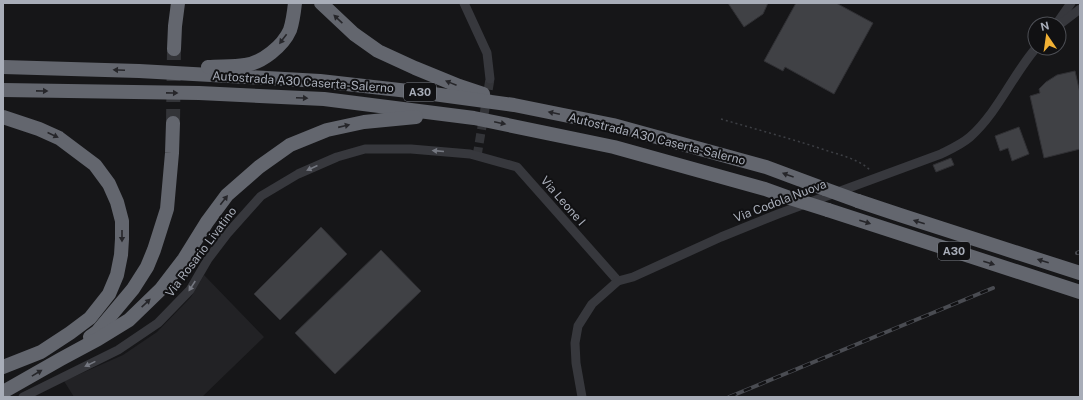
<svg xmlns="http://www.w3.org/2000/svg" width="1083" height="400" font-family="'Public Sans',sans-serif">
<rect width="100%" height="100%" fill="#161618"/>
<polygon fill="#222225" points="204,275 264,337 202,397 74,397 64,381 123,355 157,332 191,297"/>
<g fill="#404145" stroke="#303034">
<polygon points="728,3 768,3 763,14 744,27"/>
<polygon points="796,3 836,3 873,23 834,94 785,67 783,71 764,61"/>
<polygon points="1075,71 1080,93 1080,149 1044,158 1030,96 1040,93 1039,89 1046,82 1057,75"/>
<polygon points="1019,127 1029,154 1012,161 1008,148 1000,151 995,136"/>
<polygon points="951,158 954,165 936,172 933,165"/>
<polygon points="321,227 347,254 280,320 254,294"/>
<polygon points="381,250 421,291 335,374 295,333"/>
</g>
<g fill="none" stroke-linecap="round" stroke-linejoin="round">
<polyline stroke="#333438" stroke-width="9" stroke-dasharray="9 4.5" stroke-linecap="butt" points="477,156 490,79"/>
<polyline stroke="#333438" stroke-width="14" stroke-dasharray="14 7" stroke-linecap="butt" points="173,123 174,49"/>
<path stroke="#3d3f44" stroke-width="1.5" stroke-dasharray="2 3" stroke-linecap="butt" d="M721,119c34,10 68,19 101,30 17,6 35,9 48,21"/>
<g stroke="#37383d" stroke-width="9">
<polyline points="464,3 487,53 490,79"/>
<polyline points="1057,23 1071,3"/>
<polyline points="1059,25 1080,9"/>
<polyline points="23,397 118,350 158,323 190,290 208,259 227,234 261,196 298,174 337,157 365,149 411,149 470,154 517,167 618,281"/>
<path d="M582,397l-6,-34 -1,-20 3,-17 14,-22 26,-23 15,-4 88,-40 57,-23 163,-60c10,-5 21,-10 29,-17 28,-25 42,-61 66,-89"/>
</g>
<g stroke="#63666e" stroke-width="14">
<polyline points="321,3 354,34 378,51 415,68 459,86 483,94"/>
<polyline points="174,49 175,26 178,3"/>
<polyline points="3,67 139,71 320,81 426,93 514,105 613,125 766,167 825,189"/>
<path d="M208,67c12,-1 25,0 37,-2 17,-2 38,-19 45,-35 3,-9 4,-18 5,-27"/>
<polyline points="3,90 199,93 324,99 474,118 614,147 765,189 790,198"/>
<polyline points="3,117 39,129 59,138 95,165 109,184 117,202 122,221 122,239 121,255 117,275 109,294 90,318 70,333 41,352 3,367"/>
<polyline points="858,201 900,215 1080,273"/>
<polyline points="828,210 1080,292"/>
<polyline points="90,337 97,332 133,289 147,267 154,250 167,209 172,153 173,123"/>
<polyline points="3,392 61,359 98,339 129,320 161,289 184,259 207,222 227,195 259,167 290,145 327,130 364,122 416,117"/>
</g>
<g stroke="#4a4c52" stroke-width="4">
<g id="rail">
<polyline points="1077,253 1080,252"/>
<polyline points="729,397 993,288"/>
</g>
</g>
<use href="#rail" stroke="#111113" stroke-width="2.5" stroke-dasharray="8" stroke-linecap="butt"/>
<g stroke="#63666e" stroke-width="14">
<polyline points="825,189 858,201"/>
<polyline points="790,198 828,210"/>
</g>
</g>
<defs><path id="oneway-solid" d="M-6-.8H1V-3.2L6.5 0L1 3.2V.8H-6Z"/></defs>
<g fill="#26262a">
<use href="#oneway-solid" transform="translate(338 19) rotate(-137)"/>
<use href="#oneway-solid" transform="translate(283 39) rotate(127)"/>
<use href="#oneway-solid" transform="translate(119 70) rotate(-178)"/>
<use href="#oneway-solid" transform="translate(451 83) rotate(-158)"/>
<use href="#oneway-solid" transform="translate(42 91) rotate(1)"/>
<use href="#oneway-solid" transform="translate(172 93) rotate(1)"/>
<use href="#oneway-solid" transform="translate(302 98) rotate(3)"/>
<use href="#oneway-solid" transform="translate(554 113) rotate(-168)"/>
<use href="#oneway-solid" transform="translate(500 123) rotate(12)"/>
<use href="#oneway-solid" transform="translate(344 126) rotate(-13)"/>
<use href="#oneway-solid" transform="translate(53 135) rotate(25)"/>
<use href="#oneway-solid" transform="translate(788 175) rotate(-160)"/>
<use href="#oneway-solid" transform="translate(224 200) rotate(-52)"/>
<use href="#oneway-solid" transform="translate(865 222) rotate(18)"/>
<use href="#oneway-solid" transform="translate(919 222) rotate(-162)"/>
<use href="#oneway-solid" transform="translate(122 236) rotate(90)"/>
<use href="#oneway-solid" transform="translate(1043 261) rotate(-162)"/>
<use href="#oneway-solid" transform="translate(989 263) rotate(18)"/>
<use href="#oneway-solid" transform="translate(146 303) rotate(-43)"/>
<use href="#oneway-solid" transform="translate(37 373) rotate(-31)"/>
</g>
<g fill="#757881">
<use href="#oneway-solid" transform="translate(438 151) rotate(-175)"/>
<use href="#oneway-solid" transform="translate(312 168) rotate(156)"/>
<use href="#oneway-solid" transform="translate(192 286) rotate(123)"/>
<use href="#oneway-solid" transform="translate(90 364) rotate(154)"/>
</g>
<g text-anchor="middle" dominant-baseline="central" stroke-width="4" stroke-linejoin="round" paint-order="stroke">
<g fill="#111113" stroke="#7b7e86" stroke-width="1">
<rect x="404" y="83" width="32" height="18" rx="3"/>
<rect x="938" y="242" width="32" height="18" rx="3"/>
</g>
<g font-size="11" font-weight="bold" fill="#a8adb8">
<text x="420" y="92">A30</text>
<text x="954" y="251">A30</text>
</g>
<g font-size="12" fill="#a8adb8" stroke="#111113">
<text transform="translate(303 82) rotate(4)">Autostrada A30 Caserta-Salerno</text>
<text transform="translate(657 139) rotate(14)">Autostrada A30 Caserta-Salerno</text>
<text transform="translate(563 201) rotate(49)">Via Leone I</text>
<text transform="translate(780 201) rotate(-21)">Via Codola Nuova</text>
<text transform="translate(201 252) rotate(-53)">Via Rosario Livatino</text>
</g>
</g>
<rect width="1083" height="400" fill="none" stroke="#a8adb8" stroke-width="8"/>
<g transform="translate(1047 36) rotate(347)"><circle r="19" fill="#111113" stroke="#4d4f55"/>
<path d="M0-3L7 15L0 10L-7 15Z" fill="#f2b134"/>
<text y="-6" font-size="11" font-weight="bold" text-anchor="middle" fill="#a8adb8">N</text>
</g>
</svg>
